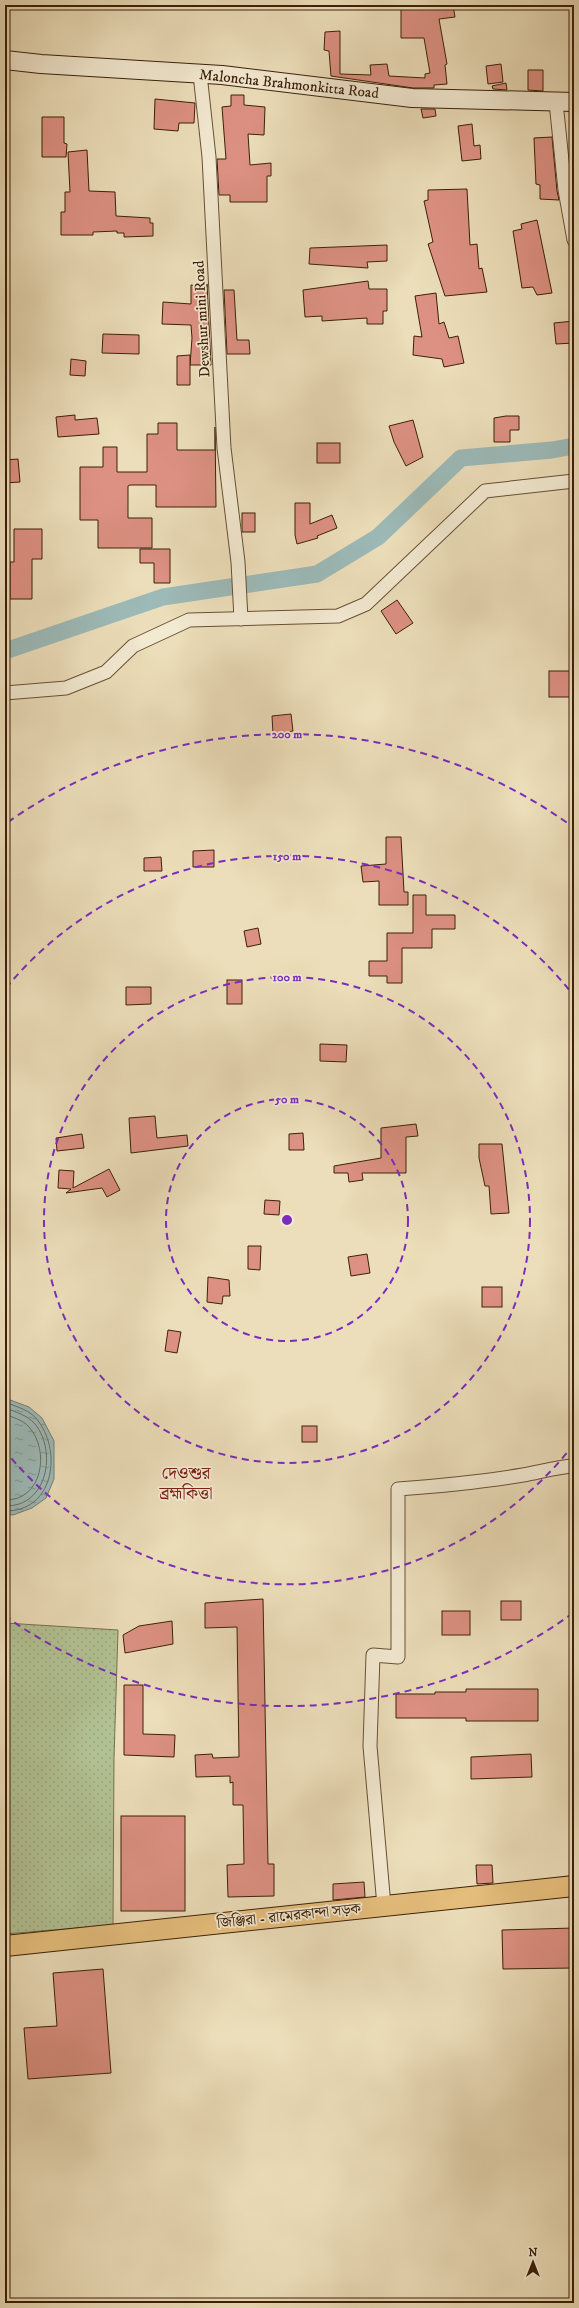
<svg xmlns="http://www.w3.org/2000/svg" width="579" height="2308" font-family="'IM FELL DW Pica','Noto Serif Bengali',serif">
<defs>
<pattern id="grass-dots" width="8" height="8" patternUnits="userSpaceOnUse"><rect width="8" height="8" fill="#b2c294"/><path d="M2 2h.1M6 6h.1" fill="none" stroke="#9aa67e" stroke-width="1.8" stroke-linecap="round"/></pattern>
<pattern id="water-ripples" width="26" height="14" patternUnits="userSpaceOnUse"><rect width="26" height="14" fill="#9cbab8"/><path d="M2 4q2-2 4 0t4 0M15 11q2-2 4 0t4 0" fill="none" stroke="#809794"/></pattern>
</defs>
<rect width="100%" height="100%" fill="#ecdeba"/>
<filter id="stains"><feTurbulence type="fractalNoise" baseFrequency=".005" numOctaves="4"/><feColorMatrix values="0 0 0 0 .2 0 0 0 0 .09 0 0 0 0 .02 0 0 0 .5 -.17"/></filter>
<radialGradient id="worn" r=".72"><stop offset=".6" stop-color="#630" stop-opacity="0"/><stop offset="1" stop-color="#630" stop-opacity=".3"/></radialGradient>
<polygon fill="url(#grass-dots)" stroke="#77714e" points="5,1623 118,1630 114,1758 113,1925 5,1934"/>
<polygon fill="url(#water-ripples)" stroke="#767c72" points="5,1398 29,1407 42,1418 54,1441 54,1479 46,1498 32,1508 13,1515 5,1514"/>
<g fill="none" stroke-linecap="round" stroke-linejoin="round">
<g stroke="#6c6d60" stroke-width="1">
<path d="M5,1402c12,5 26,8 34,20 23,32 14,90 -34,89"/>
<path d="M5,1408c11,4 22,7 30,16 22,27 13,83 -30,82"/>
<path d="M5,1414c9,4 18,6 24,13 21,23 14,74 -24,73"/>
</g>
<polyline stroke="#9cbab8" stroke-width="17" points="5,651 163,597 317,574 378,537 461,458 552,450 574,446"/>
</g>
<g fill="#dd9183" stroke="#3c2009">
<polygon points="421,5 453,5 455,17 439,19 447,64 445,65 447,84 434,85 434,88 413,88 331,76 329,51 324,50 325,32 340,31 340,74 371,75 370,65 387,64 389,76 425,78 425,74 430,73 424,38 401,38 401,7"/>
<polygon points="501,64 503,82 488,84 486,66"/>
<polygon points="528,70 543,70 543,91 528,90"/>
<polygon points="506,83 507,90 493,89 492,86"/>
<polygon points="231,95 244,95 244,105 265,107 264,135 248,134 250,165 271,163 271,176 267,176 267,202 230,202 230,195 219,195 217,159 226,159 222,107 231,106"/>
<polygon points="155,99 195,103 194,123 179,123 178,131 154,129"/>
<polygon points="421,109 435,109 436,116 423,118"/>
<polygon points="42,117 64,117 64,143 67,144 66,157 42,157"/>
<polygon points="472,124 474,146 480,145 481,159 462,161 458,126"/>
<polygon points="552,137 557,191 559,200 540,199 540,185 536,184 534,138"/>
<polygon points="87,150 89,191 115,192 116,216 150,218 150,223 153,223 153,236 124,237 124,233 117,233 117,231 93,232 93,235 61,235 61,212 65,212 65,192 70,192 68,152"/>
<polygon points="467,189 470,245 477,244 479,269 482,268 487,292 445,296 428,244 433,242 424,201 428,200 428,190"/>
<polygon points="537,220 552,293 537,295 533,287 522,288 513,231 522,229 521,224"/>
<polygon points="387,245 387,261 367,262 368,268 309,264 310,248"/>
<polygon points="368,281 369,289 387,289 387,311 383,311 383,324 367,324 367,318 322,321 322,316 305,317 303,290"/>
<polygon points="207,284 211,365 190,365 192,338 191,325 162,324 163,302 191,304 191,285 207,287"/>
<polygon points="224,290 234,290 237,340 249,340 250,354 227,354"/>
<polygon points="436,293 439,324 444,322 449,338 458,336 464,363 444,367 442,359 413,355 414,336 422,337 415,296"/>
<polygon points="574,321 574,343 556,344 554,323"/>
<polygon points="103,334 139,335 139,354 102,353"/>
<polygon points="190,355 190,385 177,385 177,356"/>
<polygon points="71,359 86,361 85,376 70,375"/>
<polygon points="75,415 75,420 97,418 99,434 58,437 56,417"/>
<polygon points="506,416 519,416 519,430 510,430 510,442 494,442 494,418"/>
<polygon points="413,420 423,457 406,466 394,442 389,426"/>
<polygon points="158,423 177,423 177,450 215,450 215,427 216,507 156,507 156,485 130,485 128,486 128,518 152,518 152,548 98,548 98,520 80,520 80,467 103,467 103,447 117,447 117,472 147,472 147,434 158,434"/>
<rect x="317" y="443" width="23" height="20"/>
<polygon points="18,459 20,482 5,483 5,460"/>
<polygon points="295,503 310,503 310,524 332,515 337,528 317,536 318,538 297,544 295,535"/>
<rect x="242" y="513" width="13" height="19"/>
<polygon points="14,529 42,529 42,559 32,559 32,599 10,599 10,562 14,562"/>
<polygon points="140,549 170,549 170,583 154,583 154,563 140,563"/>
<polygon points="397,600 413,623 396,634 381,611"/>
<rect x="549" y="671" width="23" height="26"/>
<polygon points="291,714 293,731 273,734 272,716"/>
<polygon points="386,837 401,837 404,892 408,892 408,905 379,905 379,881 363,882 361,866 386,864"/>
<polygon points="214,850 214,867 193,867 193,851"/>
<polygon points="161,857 162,871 144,871 144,858"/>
<polygon points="413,895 426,895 426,915 455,915 455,929 432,929 432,948 402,948 402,983 387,983 387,976 369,976 369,961 387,961 387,933 413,933"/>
<polygon points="258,928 261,944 247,947 244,931"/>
<rect x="227" y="980" width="15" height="24"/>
<polygon points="126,987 151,987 151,1004 126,1005"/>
<polygon points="320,1044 347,1045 346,1062 320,1061"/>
<polygon points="155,1116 157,1138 187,1135 188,1146 131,1153 129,1118"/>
<polygon points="416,1124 418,1136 406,1137 406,1173 362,1173 363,1180 349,1182 348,1173 334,1173 334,1166 381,1158 381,1128"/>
<polygon points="303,1133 304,1150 289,1150 289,1134"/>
<polygon points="82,1134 84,1148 57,1151 56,1138"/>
<polygon points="479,1144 502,1144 509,1213 491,1214 489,1186 485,1186 479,1158"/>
<polygon points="109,1169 120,1190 107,1197 102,1188 66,1193 71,1189 58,1188 59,1170 74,1171 73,1188"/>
<polygon points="265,1200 280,1201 279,1215 264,1214"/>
<polygon points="248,1246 261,1246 260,1270 248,1269"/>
<polygon points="367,1254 370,1273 351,1276 348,1257"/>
<polygon points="208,1277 229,1280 230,1296 223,1296 222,1304 207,1302"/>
<rect x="482" y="1287" width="20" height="20"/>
<polygon points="168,1330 181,1332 177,1353 165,1351"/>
<rect x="302" y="1426" width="15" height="16"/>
<polygon points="263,1599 268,1864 274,1864 274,1896 228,1897 227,1865 244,1864 243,1805 233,1805 233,1782 230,1783 230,1776 196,1777 195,1755 212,1754 213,1758 239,1757 237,1627 205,1628 205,1603"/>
<rect x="501" y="1601" width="20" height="19"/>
<rect x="442" y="1611" width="28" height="24"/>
<polygon points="172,1621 173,1644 125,1653 123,1635 139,1626"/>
<polygon points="124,1685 143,1685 143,1734 175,1735 174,1757 124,1755"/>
<polygon points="466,1689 538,1689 538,1721 466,1721 466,1718 396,1718 396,1694 435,1694 435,1692 466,1692"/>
<polygon points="531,1754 532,1777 471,1779 471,1757"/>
<rect x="121" y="1816" width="64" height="95"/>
<polygon points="476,1865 492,1865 493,1883 477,1884"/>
<polygon points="364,1882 365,1897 333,1900 333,1884"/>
<polygon points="574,1928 574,1968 503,1969 502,1930"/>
<polygon points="103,1969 111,2073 28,2079 24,2028 57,2026 53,1973"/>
</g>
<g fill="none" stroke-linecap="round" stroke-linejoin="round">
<g stroke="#685035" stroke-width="15">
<g id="street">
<polyline points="200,74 209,157 224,448 238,562 241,619"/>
<polyline points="556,102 565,190 574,240"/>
<polyline points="5,693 66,688 106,672 133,646 189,620 338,616 366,604 485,491 574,481"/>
<path d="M384,1906l-14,-160 3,-91 25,2v-168c41,-3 84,-7 125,-14 17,-3 33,-8 51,-9"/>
</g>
</g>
<g stroke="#3c2009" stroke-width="20">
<polyline id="secondary" points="5,60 41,64 222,75 412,98 574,102"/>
</g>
<g stroke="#3c2009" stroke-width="22">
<polyline id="primary" points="5,1946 574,1886"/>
</g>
<use href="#street" stroke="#f3ead2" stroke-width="13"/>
<use href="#secondary" stroke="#f3ead2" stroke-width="18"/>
<use href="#primary" stroke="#e6bf7d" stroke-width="20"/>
</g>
<g fill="none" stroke="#7b2cbf" stroke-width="2" stroke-dasharray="7 5">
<circle cx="287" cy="1220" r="121"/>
<circle cx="287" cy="1220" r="243"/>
<path d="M574 1444A364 364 0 0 1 6 1452M6 988A364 364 0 0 1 574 996"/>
<path d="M573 1613A486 486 0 0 1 8 1618M8 822A486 486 0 0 1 573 827"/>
</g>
<g text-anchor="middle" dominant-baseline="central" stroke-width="3.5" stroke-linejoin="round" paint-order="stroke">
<g font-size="15" fill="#3c2009" stroke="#f3ead2">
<text transform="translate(289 84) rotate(6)">Maloncha Brahmonkitta Road</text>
<text transform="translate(202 319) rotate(-93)">Dewshur mini Road</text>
<text transform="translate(289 1916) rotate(-6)">জিঞ্জিরা - রামেরকান্দা সড়ক</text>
</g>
<g font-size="17" fill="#7a1f14" stroke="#f3ead2">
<text x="186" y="1474">দেওশুর<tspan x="186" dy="20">ব্রহ্মকিত্তা</tspan></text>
</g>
</g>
<circle cx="287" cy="1220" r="6" fill="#7b2cbf" stroke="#f3ead2" stroke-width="2"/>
<g font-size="12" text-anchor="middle" font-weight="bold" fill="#7b2cbf" stroke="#f3ead2" stroke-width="3.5" stroke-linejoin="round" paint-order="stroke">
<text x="287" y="738">200 m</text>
<text x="287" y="860">150 m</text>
<text x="287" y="981">100 m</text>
<text x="287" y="1103">50 m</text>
</g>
<rect width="579" height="2308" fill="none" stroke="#ecdeba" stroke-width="20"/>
<rect x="6" y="6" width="567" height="2296" fill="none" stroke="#3c2009" stroke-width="2"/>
<rect x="10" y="10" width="559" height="2288" fill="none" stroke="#3c2009"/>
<g transform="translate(533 2262)" stroke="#f3ead2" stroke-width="3" paint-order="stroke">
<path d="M0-3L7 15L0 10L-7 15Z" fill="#3c2009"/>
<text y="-6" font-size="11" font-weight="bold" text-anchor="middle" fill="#3c2009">N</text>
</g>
<rect width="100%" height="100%" filter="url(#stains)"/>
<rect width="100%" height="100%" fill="url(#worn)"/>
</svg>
